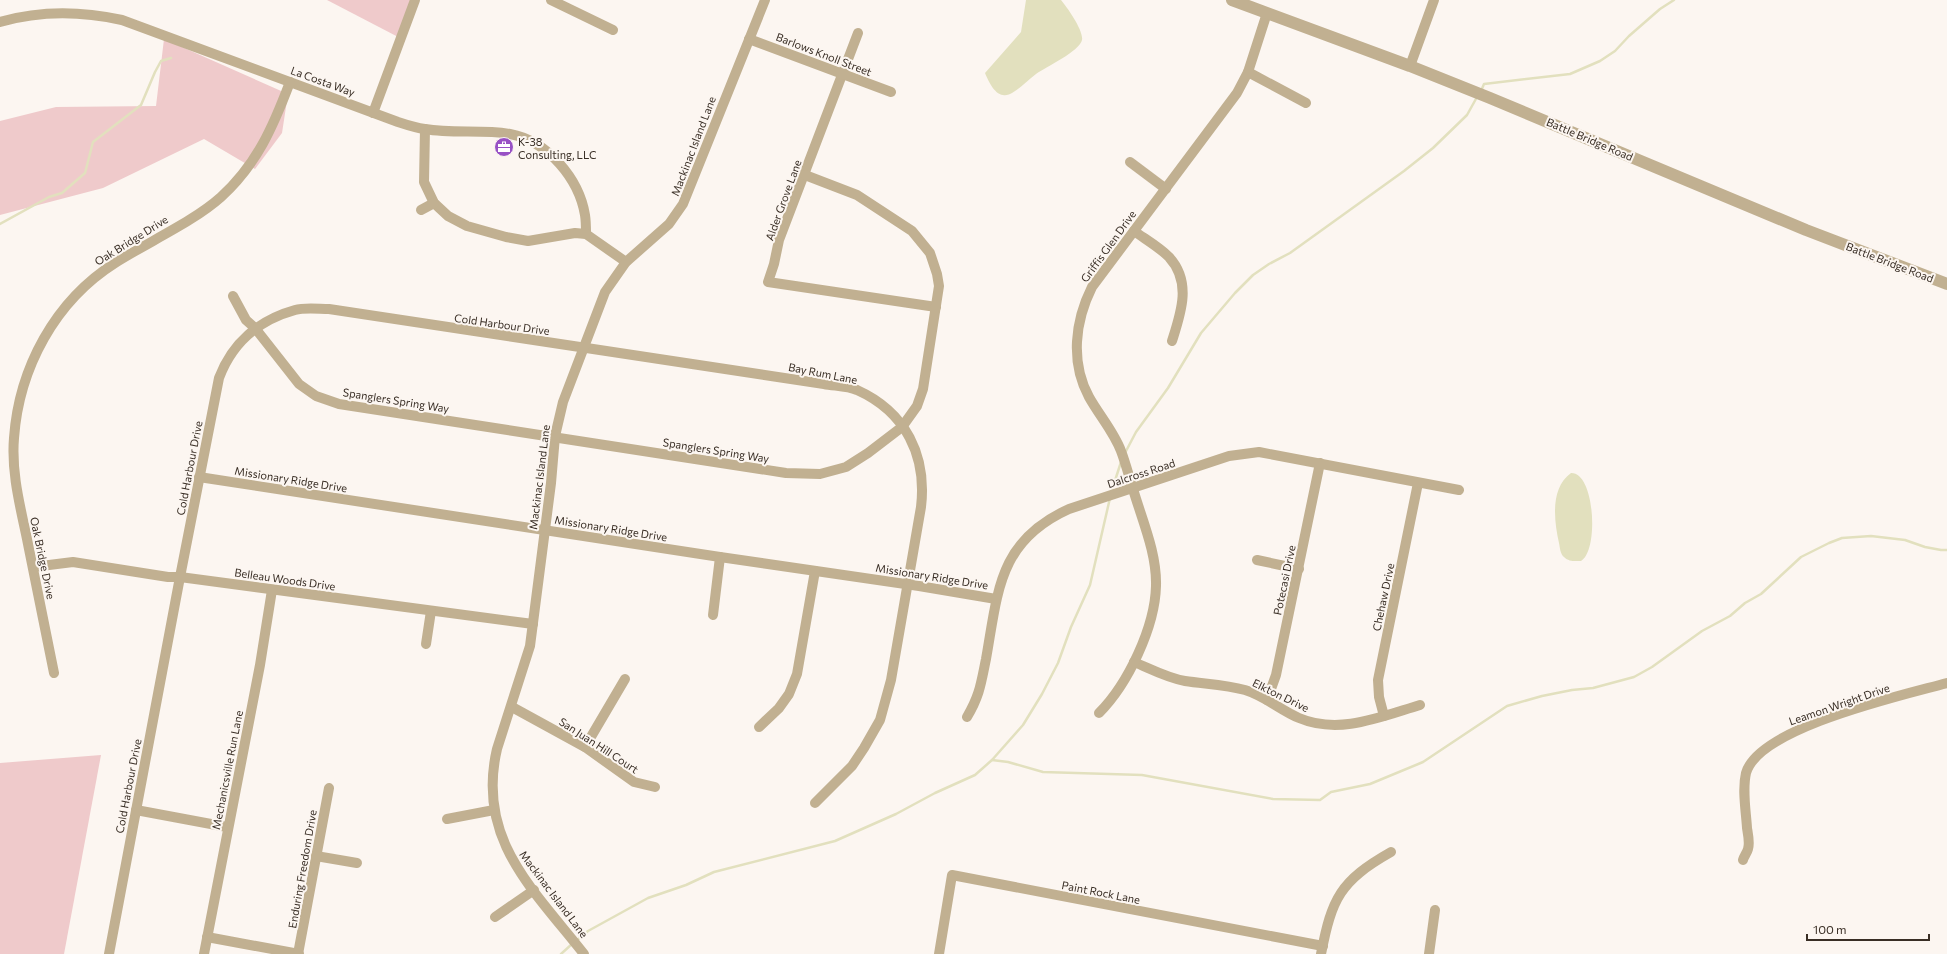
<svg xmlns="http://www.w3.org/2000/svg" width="1947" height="954" font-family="Commissioner,sans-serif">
<rect width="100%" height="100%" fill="#fcf6f1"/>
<g fill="#efcacb">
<polygon points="327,0 413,0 402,39"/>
<polygon points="164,39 288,94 282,133 255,169 204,139 103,188 0,215 0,121 56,107 156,106"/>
<polygon points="101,755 64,954 0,954 0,763"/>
</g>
<g fill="#e2e0be">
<path d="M1026,0h35c6,7 23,31 21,40 -2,11 -36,27 -46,34 -8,6 -15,14 -24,19 -2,1 -6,3 -9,2 -9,-1 -15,-15 -18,-22l36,-41z"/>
<path d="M1571,473c24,-1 28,78 10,88 -6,0 -12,1 -17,-4 -4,-3 -4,-10 -5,-14 -5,-22 -9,-55 12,-70z"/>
</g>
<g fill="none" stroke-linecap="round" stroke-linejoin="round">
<g stroke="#e2e0be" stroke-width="2.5">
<polyline points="1481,91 1484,84 1570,74 1600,61 1615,51 1629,36 1660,9 1674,0"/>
<polyline points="0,224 49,197 62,193 85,173 93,142 141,105 155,72 161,61 171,58"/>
<polyline points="1125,453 1136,432 1168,388 1201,333 1235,293 1253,275 1269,264 1290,253 1404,171 1433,148 1467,115 1477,97"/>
<polyline points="1111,493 1121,462"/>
<polyline points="992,760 1008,762 1043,772 1142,775 1273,799 1320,800 1331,792 1370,784 1423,762 1507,706 1542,696 1572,690 1593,688 1634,677 1652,667 1702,631 1730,616 1745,603 1761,594 1801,557 1829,543 1842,538 1871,536 1905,540 1925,547 1941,550 1947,550"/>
<polyline points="576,941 588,931 648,898 686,885 714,872 835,841 896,814 935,793 975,775 992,760 1023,725 1042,694 1058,663 1071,627 1090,585 1110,498"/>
<polyline points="561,954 572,944"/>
</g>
<g stroke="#c1b091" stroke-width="10">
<polyline points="551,0 613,30"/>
<path d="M0,22c41,-12 81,-11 122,-2l276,102c9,3 18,6 27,7 28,5 57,0 85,5 38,7 69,45 75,81 1,6 1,13 1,19"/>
<polyline points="858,33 779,240 774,264 768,282 936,307"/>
<polyline points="749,39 891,92"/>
<polyline points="1410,66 1434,0"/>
<polyline points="1248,72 1306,103"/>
<polyline points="373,113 415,0"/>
<polyline points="425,129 424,182 434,203 448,216 467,226 506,237 528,241 575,233 586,234 626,262"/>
<polyline points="1130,162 1166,189"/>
<polyline points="421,210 434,203"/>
<path d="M1134,231c11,8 25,16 35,26 23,25 12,56 3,84"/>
<polyline points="233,296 246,320 255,328 299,384 316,396 339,404 786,473 820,474 846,467 868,453 902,427 917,406 923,389 939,286 937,274 930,253 912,231 857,195 805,175"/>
<polyline points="199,477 720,557 919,586 996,599"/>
<polyline points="1257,560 1299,569"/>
<polyline points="33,567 73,562 168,577 180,577 533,624"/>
<polyline points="713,615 720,557"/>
<polyline points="426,644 431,611"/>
<path d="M1134,662c17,7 33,16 51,19 20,3 41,4 60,9 20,6 35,20 54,28 40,17 81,-1 121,-13"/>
<path d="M54,673c-9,-43 -17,-86 -26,-129 -7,-35 -17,-70 -14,-106 5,-70 41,-137 101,-175 33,-21 78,-41 106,-66 36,-33 52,-70 69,-115"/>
<polyline points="1267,700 1276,675 1320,463"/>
<polyline points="512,707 585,747 634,782 655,787"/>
<path d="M1099,713c29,-29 56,-86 57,-127 1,-33 -14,-66 -23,-97 -4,-12 -7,-25 -12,-38 -7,-19 -22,-36 -32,-54 -19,-35 -14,-76 3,-110l145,-194 11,-21 19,-59"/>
<polyline points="1384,716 1379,697 1378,680 1418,483"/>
<path d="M967,717c13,-22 14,-34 19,-58 12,-67 12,-118 83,-150l160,-53 30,-4 200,38"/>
<polyline points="759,727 779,708 789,694 797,674 815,571"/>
<polyline points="585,747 625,679"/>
<polyline points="136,810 227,827"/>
<polyline points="447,819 494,810"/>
<polyline points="316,856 357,863"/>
<path d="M1743,860c1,-4 4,-7 5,-11 2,-6 0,-15 -1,-21 -1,-17 -5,-38 -1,-55 13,-46 158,-78 201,-90"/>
<polyline points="495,917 534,890"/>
<polyline points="207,937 299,954"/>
<path d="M109,954l71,-377 39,-199c13,-35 40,-58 76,-68 10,-3 24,-1 34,-1l495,75c10,2 23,2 33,6 49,22 70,66 64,117l-30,173 -11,40 -16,28 -12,18 -37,37"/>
<polyline points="204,954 260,665 272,590"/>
<polyline points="298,954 329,788"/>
<path d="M584,954c-51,-65 -108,-115 -87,-205l33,-103 21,-163 4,-47 8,-34 42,-110 21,-30 43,-38 14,-20 82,-204"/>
<polyline points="939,954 952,875 1323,946"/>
<path d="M1321,954c11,-56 19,-73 70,-102"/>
<polyline points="1429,954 1435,910"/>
</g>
<polyline stroke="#c1b091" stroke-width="12" points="1232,0 1410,66 1490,98 1806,230 1947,284"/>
</g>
<defs>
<g id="office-disc" transform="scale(1)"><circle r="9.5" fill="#9851c5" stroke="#fcf6f1"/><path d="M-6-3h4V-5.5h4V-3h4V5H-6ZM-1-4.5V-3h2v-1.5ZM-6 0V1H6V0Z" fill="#fff"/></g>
</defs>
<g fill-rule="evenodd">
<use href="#office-disc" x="504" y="147"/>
</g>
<g text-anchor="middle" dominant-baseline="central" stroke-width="4" stroke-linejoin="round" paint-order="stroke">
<g font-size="11" fill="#392e25" stroke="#fcf6f1">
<text transform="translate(824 54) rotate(21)">Barlows Knoll Street</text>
<text transform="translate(323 81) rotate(20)">La Costa Way</text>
<text transform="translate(1590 139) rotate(23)">Battle Bridge Road</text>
<text transform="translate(693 146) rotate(-69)">Mackinac Island Lane</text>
<text transform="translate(783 200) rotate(-70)">Alder Grove Lane</text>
<text transform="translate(131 240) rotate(-32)">Oak Bridge Drive</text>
<text transform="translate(1108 246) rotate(-54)">Griffis Glen Drive</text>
<text transform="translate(1890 262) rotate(21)">Battle Bridge Road</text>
<text transform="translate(502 324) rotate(8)">Cold Harbour Drive</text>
<text transform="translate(823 373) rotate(11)">Bay Rum Lane</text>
<text transform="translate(396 400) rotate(9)">Spanglers Spring Way</text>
<text transform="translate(716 450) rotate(9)">Spanglers Spring Way</text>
<text transform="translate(189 468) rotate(-79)">Cold Harbour Drive</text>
<text transform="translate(1141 473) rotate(-18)">Dalcross Road</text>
<text transform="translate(539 477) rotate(-83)">Mackinac Island Lane</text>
<text transform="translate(291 479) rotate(9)">Missionary Ridge Drive</text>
<text transform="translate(611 528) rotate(9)">Missionary Ridge Drive</text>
<text transform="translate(43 558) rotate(78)">Oak Bridge Drive</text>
<text transform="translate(932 576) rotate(9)">Missionary Ridge Drive</text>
<text transform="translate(285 579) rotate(8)">Belleau Woods Drive</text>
<text transform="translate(1284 580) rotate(-78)">Potecasi Drive</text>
<text transform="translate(1383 597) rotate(-78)">Chehaw Drive</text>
<text transform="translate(1281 695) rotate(26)">Elkton Drive</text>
<text transform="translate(1839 704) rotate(-19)">Leamon Wright Drive</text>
<text transform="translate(599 745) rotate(33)">San Juan Hill Court</text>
<text transform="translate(227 770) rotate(-79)">Mechanicsville Run Lane</text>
<text transform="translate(128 786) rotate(-79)">Cold Harbour Drive</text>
<text transform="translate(302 869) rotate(-80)">Enduring Freedom Drive</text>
<text transform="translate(1101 892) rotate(11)">Paint Rock Lane</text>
<text transform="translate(554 894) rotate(53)">Mackinac Island Lane</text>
</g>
<g font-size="11" fill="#392e25" stroke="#fcf6f1" text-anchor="start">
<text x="518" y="141">K-38<tspan x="518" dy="13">Consulting, LLC</tspan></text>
</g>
</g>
<path d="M1807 934v6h122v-6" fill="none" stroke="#392e25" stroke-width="2"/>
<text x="1813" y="934" font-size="12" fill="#392e25" stroke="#fcf6f1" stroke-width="3" paint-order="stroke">100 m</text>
</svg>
